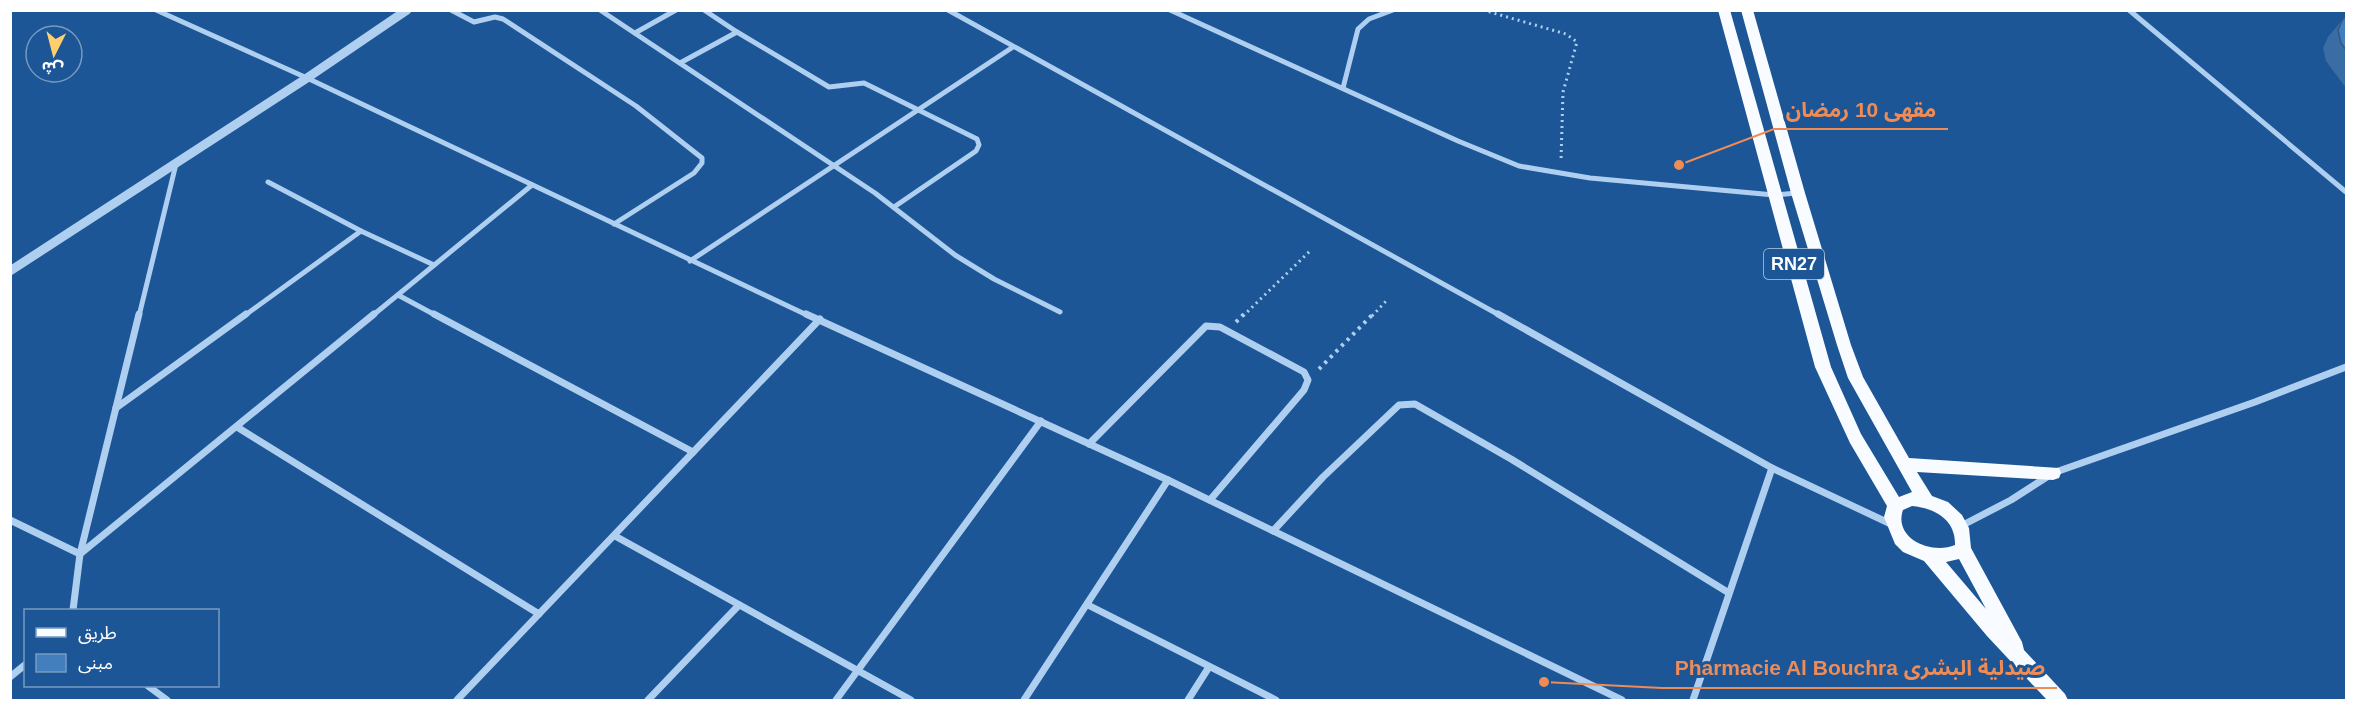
<svg xmlns="http://www.w3.org/2000/svg" width="2357" height="711" font-family="Helvetica,'Noto Sans Arabic',sans-serif">
<rect width="100%" height="100%" fill="#1c5696"/>
<g fill="none" stroke-linecap="round" stroke-linejoin="round">
<g stroke="#afcff0" stroke-width="3" stroke-dasharray="2 4" stroke-linecap="butt">
<polyline points="1483,10 1566,34 1577,42 1563,92 1561,160"/>
<polyline points="1243,316 1311,250"/>
<polyline points="1372,316 1388,299"/>
</g>
<g stroke="#afcff0" stroke-width="4" stroke-dasharray="3 5" stroke-linecap="butt">
<polyline points="1236,322 1244,314"/>
<polyline points="1319,369 1373,314"/>
</g>
<g stroke="#afcff0" stroke-width="5">
<polyline points="156,10 307,78 809,316"/>
<polyline points="451,10 474,22 495,17 503,19 636,106 702,158 702,163 694,173 614,224"/>
<polyline points="600,10 875,193 955,255 994,279 1060,312"/>
<polyline points="704,10 737,32"/>
<polyline points="948,10 1501,316"/>
<polyline points="1170,10 1458,141 1519,166 1590,178 1774,195 1797,193"/>
<polyline points="2129,10 2346,192"/>
<polyline points="635,33 676,10"/>
<polyline points="680,63 737,32 829,87 864,83 977,139 979,145 976,151 894,207"/>
<polyline points="1343,88 1358,29 1369,19 1393,10"/>
<polyline points="268,182 361,231"/>
<polyline points="690,261 1013,47"/>
<polyline points="398,295 437,316"/>
<polyline points="139,316 176,164"/>
<polyline points="244,316 361,231 434,265"/>
<polyline points="372,316 532,185"/>
</g>
<g stroke="#afcff0" stroke-width="7">
<polyline points="434,314 693,452"/>
<polyline points="806,314 1168,480 1622,700"/>
<polyline points="1498,314 1772,468 1893,525"/>
<polyline points="116,408 246,314"/>
<polyline points="237,427 539,614"/>
<polyline points="1089,444 1206,326 1220,327 1304,372 1308,380 1304,390 1210,500"/>
<polyline points="10,520 80,554 374,314"/>
<polyline points="1961,526 2011,500 2053,473 2255,402 2346,367"/>
<polyline points="1273,531 1323,477 1399,405 1415,404 1511,459 1729,593"/>
<polyline points="615,536 911,700"/>
<polyline points="1088,605 1276,700"/>
<polyline points="73,610 80,554 139,314"/>
<polyline points="10,677 26,664"/>
<polyline points="148,686 167,700"/>
<polyline points="457,700 820,319"/>
<polyline points="648,700 739,605"/>
<polyline points="836,700 1041,421"/>
<polyline points="1024,700 1168,480"/>
<polyline points="1188,700 1209,667"/>
<polyline points="1693,700 1772,468"/>
</g>
<polyline stroke="#afcff0" stroke-width="9" points="10,271 307,78 407,10"/>
<path fill="#f8fbff" fill-rule="evenodd" d="M1718,10h12l101,357 30,67 38,63 13,-5 -64,-114 -11,-33 -46,-152 -50,-183h12l52,183 46,152 12,32 46,81 150,10 2,5 -2,5 -6,2 -136,-8 15,24 16,6 14,13 7,13 2,20 51,94 2,8 41,44 3,6h-21l-60,-64 -63,-75 -21,-9 -8,-8 -11,-27 3,-11 -37,-63 -35,-76zM1912,506c23,2 44,14 43,39 -23,10 -62,-6 -52,-35zM1959,559l27,50 -40,-47z"/>
</g>
<polygon fill="#3a6da3" points="2346,17 2346,87 2343,84 2326,61 2323,48 2328,37 2343,19"/>
<polygon fill="#447fbd" stroke="#305984" stroke-width="1.5" points="2346,17 2346,50 2341,43 2338,30 2343,19"/>
<g text-anchor="middle" dominant-baseline="central" stroke-width="6" stroke-linejoin="round" paint-order="stroke">
<rect fill="#1c5696" stroke="#bbcce0" stroke-width="1.5" x="1764" y="249" width="60" height="30" rx="4.5"/>
<g font-size="18" font-weight="bold" fill="#fff">
<text x="1794" y="264">RN27</text>
</g>
</g>
<path fill="none" stroke="#ef8b55" stroke-width="2" d="M1679 165L1774 129H1948M1544 682L1662 688H2057"/>
<g fill="#ef8b55" stroke="#1c5696" stroke-width="2">
<circle cx="1679" cy="165" r="6"/>
<circle cx="1544" cy="682" r="6"/>
</g>
<g font-size="21" text-anchor="middle" font-weight="bold" fill="#ef8b55" stroke="#1c5696" stroke-width="6" stroke-linejoin="round" paint-order="stroke">
<text x="1861" y="117">مقهى 10 رمضان</text>
<text x="1860" y="675">Pharmacie Al Bouchra صيدلية البشرى</text>
</g>
<rect width="2357" height="711" fill="none" stroke="#ffffff" stroke-width="24"/>
<rect x="24" y="609" width="195" height="78" fill="#1c5696" stroke="#779ac0" stroke-width="1.5"/>
<rect x="36" y="628" width="30" height="9" fill="#f8fbff" stroke="#779ac0" stroke-width="1.5"/>
<text x="78" y="639" font-size="18" fill="#ffffff">طريق</text>
<rect x="36" y="654" width="30" height="18" fill="#447fbd" stroke="#779ac0" stroke-width="1.5"/>
<text x="78" y="669" font-size="18" fill="#ffffff">مبنى</text>
<g transform="translate(54 54) rotate(186)"><circle r="28" fill="#1c5696" stroke="#779ac0" stroke-width="1.5"/>
<path d="M0-4.5L10 22L0 15L-10 22Z" fill="#ffcf6e"/>
<text y="-9" font-size="16" font-weight="bold" text-anchor="middle" fill="#ffffff">ش</text>
</g>
</svg>
